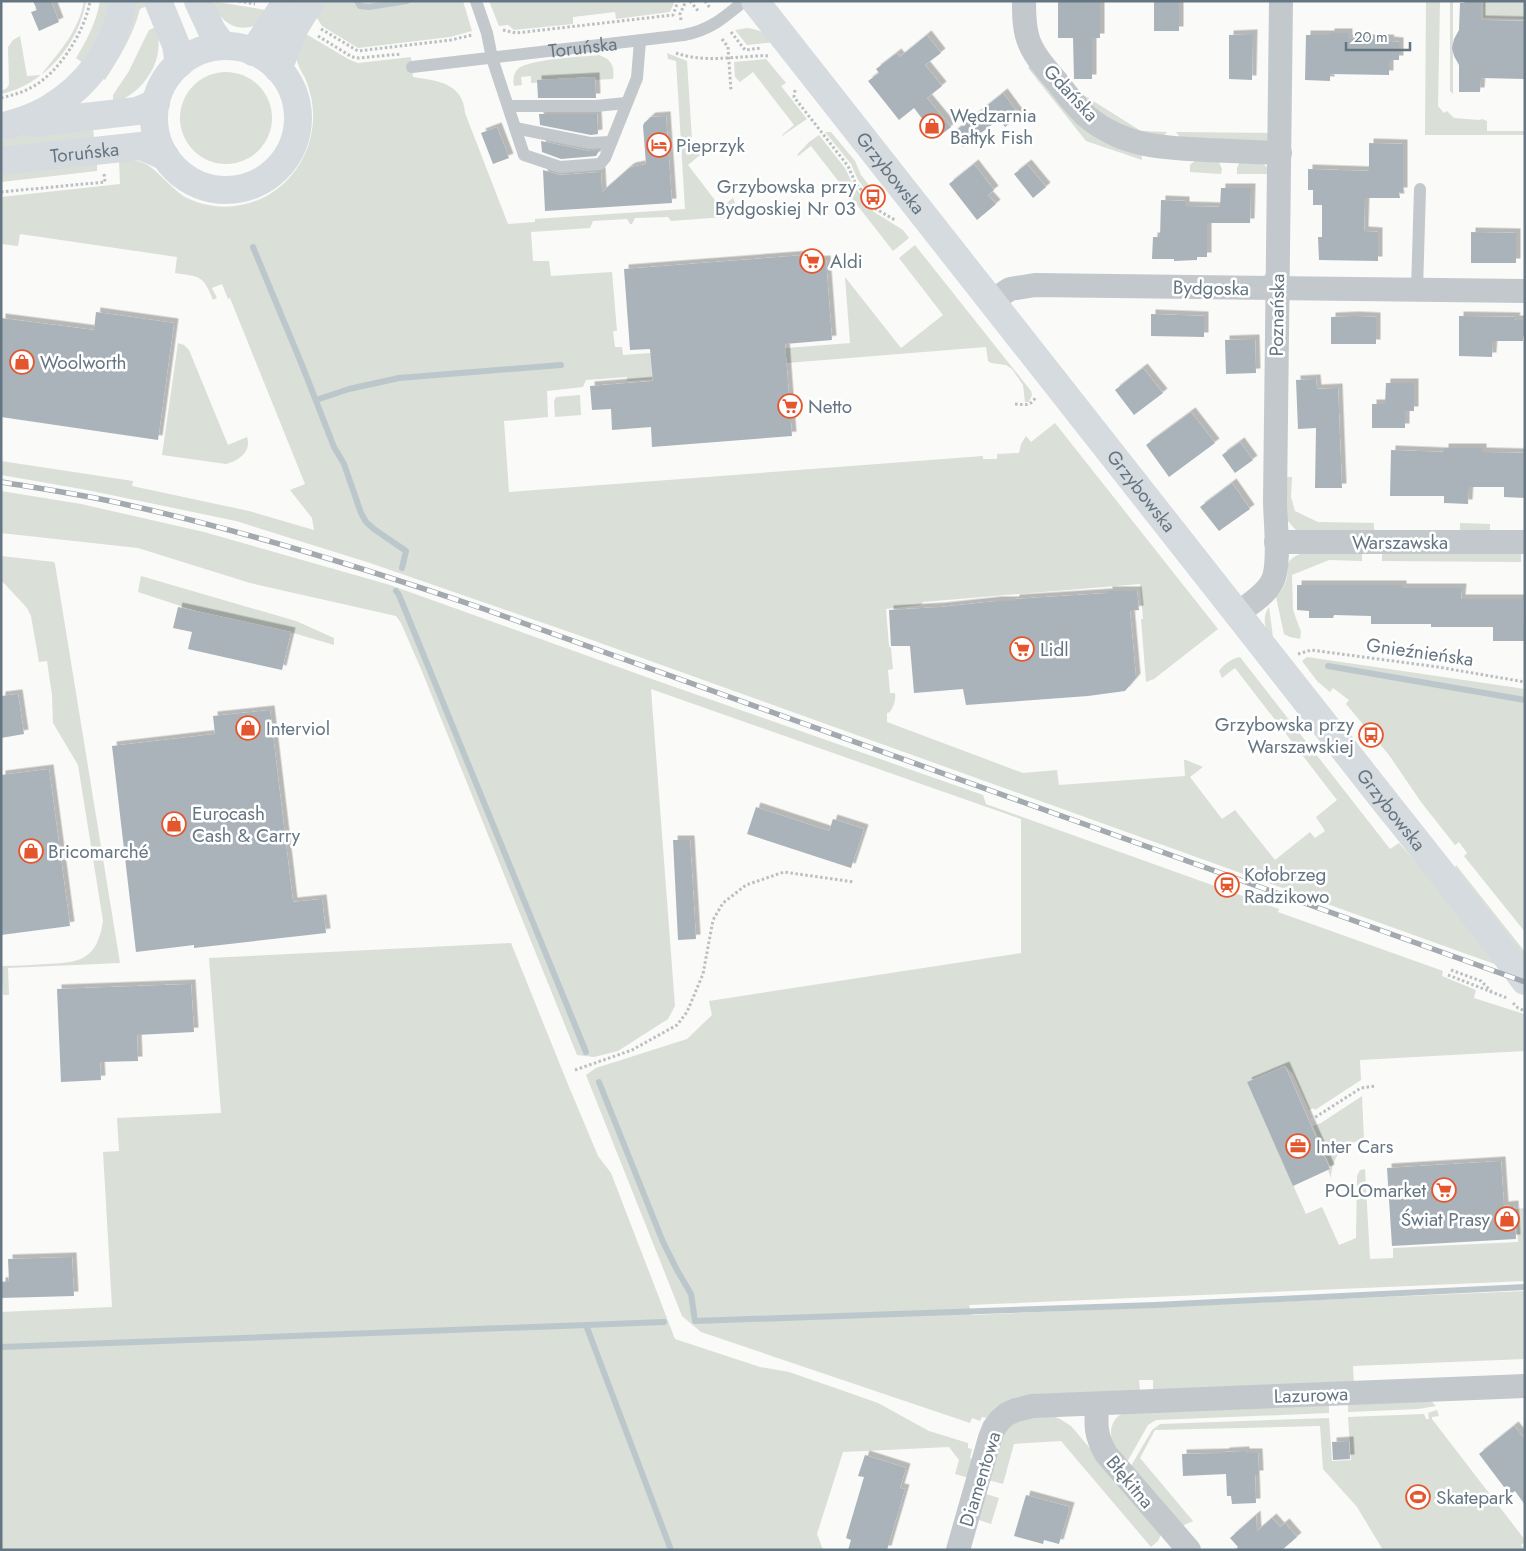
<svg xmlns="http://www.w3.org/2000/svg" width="1526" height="1551" font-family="Jost,sans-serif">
<defs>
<filter id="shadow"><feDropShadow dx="4.5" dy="-4.5" stdDeviation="0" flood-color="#0004"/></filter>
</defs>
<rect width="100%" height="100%" fill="#fafaf8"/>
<g fill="#dadfd7">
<path d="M84,1h2c-7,43 -42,84 -85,93v-3l6,-3 2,-4 -1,-37 5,-7 7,-4 7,40 14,-1c18,-23 38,-44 43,-74z"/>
<path d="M100,1h15l-28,65 -11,-8c11,-18 20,-35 24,-57z"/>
<path d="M129,1h16l2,5 -7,3c-6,25 -21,49 -35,71l-7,-5z"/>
<polygon points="321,1 463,1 472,31 450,37 358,48 322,26 313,12"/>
<polygon points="489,1 675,1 670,12 616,19 615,12 573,17 573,24 514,30 508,25 499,26"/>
<polygon points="1426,1 1440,1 1438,106 1444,113 1447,111 1454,118 1479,120 1482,119 1487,121 1487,131 1525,131 1525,135 1425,135"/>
<polygon points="1450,1 1453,1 1453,94 1450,91"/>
<polygon points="1483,1 1525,1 1525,19 1483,18"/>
<path d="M217,2l49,8 -12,16c-21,6 -32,-5 -42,-22z"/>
<path d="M156,27c11,31 -12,67 -43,76v-8l16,-24 17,-35 3,-6z"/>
<path d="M747,28c12,1 20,6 28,14l-28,3 -12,-15z"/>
<path d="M301,31l49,29 8,3 53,-6 2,20c25,4 50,6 52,36l43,111 27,-2v-3l150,-10 -9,-148 -8,-2 -1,-6 20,8 5,79 8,15 -12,10 33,43 12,-10c5,9 0,16 -8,19l-54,4 -3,-4 -33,1 -3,6h-2l-3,-5 -34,2 -3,7 -59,4 2,29h16l2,15 61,-4 5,59h-4l2,16h7l1,8 28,-2v2l23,2 176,-14 -5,-66 56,71 42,-33 -44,-57 16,-13 116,146 1,4 -3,7h-4l-2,-17 -11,-16 -6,-4 -15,-2 -3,-2 -2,-14 -225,18v6l-134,10v-4l-41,3 -3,7 -36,4 1,26 -44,4 5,71 474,-36v3h14v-5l22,-1 2,-9 5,-8 5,6 24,-19 163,206 -64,50 -8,3 -5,-63h2l-3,-35 -217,18 -2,3 -35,4 3,37 2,2 2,21 -5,1 2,23h5c1,7 -1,13 -5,19l-3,1v9l136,51 34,-3 2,15 126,-9 -1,-16h2l17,7 -13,10 32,42 13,-9 40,50 35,-28 5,6 10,-7 -9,-14 21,-17 -102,-132 -13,10 -3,-7c4,-6 13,-13 21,-14l150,192 9,-6 60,69 41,54 -922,-331 -208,-72 -134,-42 -149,-31 -86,-15v-14l132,20 -1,5 117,25 65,19 -2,-12 -22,-28 15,-6 -75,-186 -2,1 -6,-15 -10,4 5,10 -4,2c-10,-25 -12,-23 -38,-27l2,-16 -157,-23 -2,12 -17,-2v-47l119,-13 -1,-24c6,0 13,0 19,1 18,4 32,29 51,38 55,24 114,-11 123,-69 3,-17 0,-36 -7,-52 -5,-9 -10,-17 -9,-28 1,-6 4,-13 5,-19z"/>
<path d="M599,55c12,4 16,11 14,24l-82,4v-7l-10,1 1,8 -8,1c-1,-7 -1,-13 5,-18 12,-9 63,-11 80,-13z"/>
<polygon points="766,59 786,83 781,86 807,119 782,136 782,135 794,125 753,72 740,82 735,77 734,62"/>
<polygon points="1032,64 1141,153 1142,160 1086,141 1028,68"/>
<circle cx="226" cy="118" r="46"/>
<polygon points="1082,94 1141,131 1167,132 1161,139 1113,123 1082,99"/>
<polygon points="93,127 94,139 1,149 1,137"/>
<polygon points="825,132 831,132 855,161 861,175 872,189 867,192 858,180 851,164"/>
<polygon points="1176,132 1271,133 1270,139 1266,141 1181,139"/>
<polygon points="819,135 845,168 852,183 874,212 903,230 909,238 893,251 811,146 798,156 797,155 809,142"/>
<polygon points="1198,158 1219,162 1222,169 1221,174 1190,172 1190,165"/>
<path d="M1240,161c14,1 22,-2 31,11v101l-10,8 -1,-1 9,-10 1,-96h-33v-6z"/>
<polygon points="97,162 97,171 1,182 1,172"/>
<path d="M178,343l6,2 5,5 39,95 19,-8c5,15 -9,24 -21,27l-64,-9z"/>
<polygon points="580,395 581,415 555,417 554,401 556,397"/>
<polygon points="1285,477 1292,477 1291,497 1295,511 1318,522 1374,523 1374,533 1302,532 1296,530 1286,519"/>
<path d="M1,491l80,13 123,28 186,53 259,93 334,117 3,9 293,105 -1,3 165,59 -1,5 34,14 -2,8 50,16 1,37 -165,9 1,20 -46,30 -1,-2 -5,2 -16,-36 -8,-8 -38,16 59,132 16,-7 17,38 17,-7 1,-62 3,-6 5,-1 5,90 23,-1v-10l125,-6 -2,-33 9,-1v73l-556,24 3,10 553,-24v68l-172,7 1,18 -201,6v-10h-14l1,11 -113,5c-20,3 -27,8 -40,22l-5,-1 -2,4 -8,-3 -2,5 -269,-91 -19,-16 -96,-241 10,-7 91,-29 25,-24 -3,-14 312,-48v-134l-370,-130 24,317 -7,13 -50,32 -24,6 -17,-2 -156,-386 -20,-46 -5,-7 -146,-33 -112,-35 -137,-15z"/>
<polygon points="1460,523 1490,524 1490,534 1460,534"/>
<path d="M1362,549v12l-33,-1 -37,15 1,35 8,22 -1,7 -10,-2 -6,-3 -8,-37c6,-6 10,-13 11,-21 1,-3 0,-8 1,-12 6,-18 58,-14 74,-15z"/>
<polygon points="1382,550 1521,551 1521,562 1382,561"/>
<path d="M1,556l53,6 1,2 65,399 -112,5 1,27h-6l-2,-29c15,0 29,-1 44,-2 35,-1 52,-4 58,-43l-25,-156 -25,-42 -1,-28 -5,-34 -8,1 -8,-46 -4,-8 -26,-28z"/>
<polygon points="141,576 296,621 334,638 334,645 290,632 196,611 138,592"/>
<path d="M1269,607l5,37c-7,-12 -14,-24 -5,-37z"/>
<polygon points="1307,657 1525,689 1525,932 1464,856 1467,853 1459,842 1455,845 1421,802 1389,755 1346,704 1349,700 1333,688 1330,692 1317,681 1302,661"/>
<polygon points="1257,661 1261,662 1347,770 1387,827"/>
<polygon points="1456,865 1525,952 1525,964 1455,868"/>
<polygon points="511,943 567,1082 598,1156 611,1173 675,1339 760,1367 789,1372 841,1390 878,1403 929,1431 968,1443 968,1448 972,1449 970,1458 974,1460 969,1478 955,1474 959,1460 949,1447 843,1452 817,1534 823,1550 1,1550 1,1312 112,1307 103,1152 119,1151 117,1118 221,1113 209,958"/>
<path d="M1362,1096l2,44c-21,2 -32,17 -33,38l-3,-8 2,-1v-3l-17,-40 8,-3z"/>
<polygon points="1430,1400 1436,1406 1418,1409 1348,1412 1348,1403"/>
<path d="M1329,1404v9l-173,7 -8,5 -21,37c-4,-5 -10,-11 -13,-17 -6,-12 -3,-27 10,-32z"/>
<polygon points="1437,1410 1439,1416 1432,1417 1432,1419 1525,1540 1525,1542 1521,1545 1525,1550 1383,1550 1357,1507 1323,1469 1320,1426 1155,1430 1140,1458 1193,1521 1182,1526 1131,1466 1152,1430 1160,1424 1329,1418 1332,1461 1351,1460 1348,1417 1424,1414 1426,1419 1429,1419 1428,1413"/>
<path d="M1053,1416l7,3 11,7 91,107 -4,8 -7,6 -90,-106 -47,3 -11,40 -15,-4c6,-22 10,-52 34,-61 9,-4 22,-2 31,-3z"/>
<polygon points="983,1493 999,1498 991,1524 976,1519"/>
</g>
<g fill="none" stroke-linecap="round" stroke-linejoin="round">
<g stroke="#bbc7cb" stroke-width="6">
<polyline points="357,1 360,6 369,7 407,1"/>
<polyline points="253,247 302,365 334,447 344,464 361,513 366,522 374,529 406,551 402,568"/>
<polyline points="316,400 349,389 399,378 561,365"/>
<polyline points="396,591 399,595 586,1052"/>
<polyline points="1328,666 1525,700"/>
<polyline points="599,1082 663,1242 677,1270 691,1294 695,1321 1155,1305 1525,1287"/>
<polyline points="586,1325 671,1550"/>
<polyline points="1,1347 664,1322"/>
</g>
</g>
<g fill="#aab3b9" filter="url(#shadow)">
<polygon points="33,1 51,1 59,22 39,31 31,12 37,10"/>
<polygon points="1058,1 1100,1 1100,38 1092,38 1092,79 1074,79 1073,38 1058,38"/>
<rect x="1154" y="1" width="25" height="30"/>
<polygon points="1460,3 1481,3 1481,20 1525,21 1525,79 1481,78 1480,92 1459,92 1459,65 1454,56 1452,48 1454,39 1459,30"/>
<polygon points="1330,33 1348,33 1348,39 1390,39 1389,41 1399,42 1399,60 1389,60 1389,75 1330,74 1330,81 1305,80 1306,35 1330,35"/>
<polygon points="1253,34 1252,80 1229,79 1229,35"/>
<polygon points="927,35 941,53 925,65 942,86 927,98 951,127 937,138 914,108 899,120 868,81 879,73 876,69 897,53 900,57"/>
<polygon points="595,77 596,98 538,98 537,80"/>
<polygon points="1003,93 1020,116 1005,127 999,119 963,147 953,133"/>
<polygon points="539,114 597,114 598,134 591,135 540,125"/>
<polygon points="666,116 672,203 545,211 543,170 560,175 601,172 602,192 628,169 631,167 646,164 643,126 644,123 651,117"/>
<polygon points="497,127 509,158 493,164 481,133"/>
<polygon points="541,141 589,151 599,151 596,156 561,159 542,152"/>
<polygon points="1369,143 1403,144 1403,192 1399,192 1400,198 1365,198 1364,231 1378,232 1378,261 1319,260 1318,237 1322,237 1322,205 1313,205 1313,190 1308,190 1308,169 1369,171"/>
<polygon points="974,164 994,190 988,195 996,204 977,220 949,184"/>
<polygon points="1027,164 1046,187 1033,198 1014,174"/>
<polygon points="1221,188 1251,188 1250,223 1207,223 1207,257 1197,257 1197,260 1174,261 1174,259 1152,259 1153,237 1160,237 1161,200 1185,201 1185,206 1220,207"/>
<polygon points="1471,232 1516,233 1516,263 1471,263"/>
<polygon points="805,255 806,261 826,260 832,340 785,344 792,436 652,447 651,427 612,430 611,409 592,410 590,386 653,381 650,349 630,350 624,269"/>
<polygon points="96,312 174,323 158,440 1,417 1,318 94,330"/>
<polygon points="1151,314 1204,316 1204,337 1151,336"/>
<polygon points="1355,316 1376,317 1376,344 1331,344 1331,317"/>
<polygon points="1459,316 1516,317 1515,320 1523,320 1523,341 1493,341 1492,357 1459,356"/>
<polygon points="1255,339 1256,373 1226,374 1225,340"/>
<polygon points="1143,368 1163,393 1134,415 1115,390"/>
<polygon points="1316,379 1317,389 1338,388 1342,488 1315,488 1316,428 1298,429 1296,380"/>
<polygon points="1386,383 1414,383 1414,411 1405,411 1405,428 1372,428 1372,404 1385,404"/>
<polygon points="1191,412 1215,443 1169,477 1146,445"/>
<polygon points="1240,442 1253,460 1235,473 1222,455"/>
<polygon points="1444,448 1482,448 1482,452 1525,453 1525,498 1504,497 1504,487 1469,487 1468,504 1444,503 1444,496 1390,496 1391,450 1444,452"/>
<polygon points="1232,483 1250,509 1219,531 1200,507"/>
<polygon points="1297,585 1402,585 1402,588 1462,588 1461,599 1523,599 1524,641 1493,641 1493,627 1431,627 1431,624 1371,624 1371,616 1334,615 1333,618 1309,618 1309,611 1297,610"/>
<polygon points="1108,591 1137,591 1139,610 1130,611 1136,678 1125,691 1088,696 966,705 963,689 914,693 910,646 891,646 889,610 941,607 997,601 1015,601 1015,599 1108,593"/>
<polygon points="178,607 291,632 282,670 188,649 192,632 173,628"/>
<polygon points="18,694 24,734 1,738 1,696"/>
<polygon points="270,710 293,902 322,899 326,933 194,948 194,945 136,952 112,746 215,734 213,716"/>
<polygon points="49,769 70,926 1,935 1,775"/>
<polygon points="756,807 829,831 833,819 864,829 851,868 747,834"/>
<polygon points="673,840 690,840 696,939 678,940"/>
<polygon points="191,984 194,1032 137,1035 138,1061 100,1062 101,1080 61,1082 57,989"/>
<polygon points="1285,1066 1330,1169 1293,1186 1247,1082"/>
<polygon points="1501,1161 1504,1206 1514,1205 1516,1239 1392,1246 1387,1168"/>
<polygon points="72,1257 74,1296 1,1298 1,1282 9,1281 8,1259"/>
<polygon points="1514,1426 1525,1439 1525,1505 1515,1491 1510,1495 1479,1454"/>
<polygon points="1349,1441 1350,1459 1333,1460 1332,1442"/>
<polygon points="1245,1451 1245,1453 1258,1453 1259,1475 1255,1475 1256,1503 1232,1504 1231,1496 1227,1496 1226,1474 1183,1476 1182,1454 1225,1453 1225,1452"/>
<polygon points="865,1455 906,1468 900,1488 905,1489 887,1550 848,1550 851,1540 846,1538 864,1477 858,1476"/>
<polygon points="1026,1495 1070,1507 1059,1544 1044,1540 1043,1544 1014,1536"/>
<polygon points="1256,1515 1257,1531 1272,1518 1280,1527 1285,1523 1297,1537 1282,1550 1235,1550 1238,1547 1230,1538"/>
</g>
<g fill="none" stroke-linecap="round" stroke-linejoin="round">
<g stroke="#bbbfc2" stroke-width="3" stroke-dasharray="2.5 2.5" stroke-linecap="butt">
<polyline points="239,1 255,4"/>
<polyline points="690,1 699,12"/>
<polyline points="705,1 710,8"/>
<polyline points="681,20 680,14 686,1"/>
<polyline points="321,29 358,51 451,40 472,35"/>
<polyline points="503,30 516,33 673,15 678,1"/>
<polyline points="731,32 745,50 761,48"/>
<polyline points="318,36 352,57 359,58 401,54"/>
<polyline points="722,39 728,47 731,91"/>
<path d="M676,53c19,7 43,6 64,4 9,0 20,-2 28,-1"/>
<polyline points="795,90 794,97 848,166 855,182 876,209 895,220"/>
<path d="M1,98c12,-3 23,-6 33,-12 26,-15 51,-55 56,-85"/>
<polyline points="1,192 105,182 104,174"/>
<path d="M1015,404c10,1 17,2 21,-8"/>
<polyline points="1298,654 1311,650 1438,667 1525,682"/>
<polyline points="1451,970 1481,981 1491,991"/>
<polyline points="1448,975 1507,998"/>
<polyline points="1513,1003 1518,1008 1525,1011"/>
<polyline points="575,1070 632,1050 677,1025 687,1012 703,974 713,920 723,903 746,885 784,872 854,882"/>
<polyline points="1311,1120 1361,1088 1375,1086"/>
</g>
<g stroke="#c3c8cc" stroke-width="12">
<polyline points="476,1 487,33 492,58 524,155 560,167 600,164 605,158 637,78 640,41"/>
<path id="s1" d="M412,67l272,-32c26,-5 40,-17 60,-34"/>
<polyline points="508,106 596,106 626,103"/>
<polyline points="515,128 590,143 611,142"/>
<polyline points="1417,290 1420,189"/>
</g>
<g stroke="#c3c8cc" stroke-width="24">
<path d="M1024,1c0,13 0,26 4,38 5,16 19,31 30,44 10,13 20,27 33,37 36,27 73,28 116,30 24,1 48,2 73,3"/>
<polyline points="992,301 1010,289 1035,285 1525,291"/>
<polyline points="1276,542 1525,542"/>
<path d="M1238,613c12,-9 27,-18 34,-31 9,-16 3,-62 3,-81l6,-500"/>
<path d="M1097,1404c-1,22 -2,30 9,50l83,96"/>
<polyline points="958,1550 990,1438 994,1428 1000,1420 1007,1414 1016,1410 1032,1406 1525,1386"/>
</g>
<g stroke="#d6dbdf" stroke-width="28">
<path id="s2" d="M755,1c197,249 394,498 589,748 60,77 122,153 181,232"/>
<polyline points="253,52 287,1"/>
<polyline points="278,69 295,27 311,1"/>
</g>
<g stroke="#d6dbdf" stroke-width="28">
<polyline points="158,1 176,45 179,64"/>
<polyline points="198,1 212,31 223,46"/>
<circle cx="226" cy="118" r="72"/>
<polyline points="32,123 137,111 156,103"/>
<path d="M8,125c14,-4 28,-9 40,-16 38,-22 70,-63 74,-108"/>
<path id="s3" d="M1,161l140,-15 25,11"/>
</g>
<g stroke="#a2aab0" stroke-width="5.5">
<path id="rail" d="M1,482c42,7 85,13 127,23 121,27 239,64 356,104l1041,373"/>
</g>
<use href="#rail" stroke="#fff" stroke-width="4" stroke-dasharray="11" stroke-linecap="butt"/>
</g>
<defs>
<g id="shop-ring" transform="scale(1.25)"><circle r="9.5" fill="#fff" stroke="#e4572e" stroke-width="1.5"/><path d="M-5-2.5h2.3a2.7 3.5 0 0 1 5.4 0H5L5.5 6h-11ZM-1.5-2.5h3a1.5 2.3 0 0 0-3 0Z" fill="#e4572e"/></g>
<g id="hotel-ring" transform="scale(1.25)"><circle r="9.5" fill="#fff" stroke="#e4572e" stroke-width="1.5"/><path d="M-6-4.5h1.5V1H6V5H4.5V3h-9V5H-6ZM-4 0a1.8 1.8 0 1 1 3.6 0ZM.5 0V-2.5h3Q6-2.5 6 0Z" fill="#e4572e"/></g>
<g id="bus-ring" transform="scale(1.25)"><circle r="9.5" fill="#fff" stroke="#e4572e" stroke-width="1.5"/><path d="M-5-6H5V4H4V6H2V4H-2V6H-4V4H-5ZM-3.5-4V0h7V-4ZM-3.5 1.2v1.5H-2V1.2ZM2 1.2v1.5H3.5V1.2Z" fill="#e4572e"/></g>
<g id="supermarket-ring" transform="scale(1.25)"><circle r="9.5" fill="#fff" stroke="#e4572e" stroke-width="1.5"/><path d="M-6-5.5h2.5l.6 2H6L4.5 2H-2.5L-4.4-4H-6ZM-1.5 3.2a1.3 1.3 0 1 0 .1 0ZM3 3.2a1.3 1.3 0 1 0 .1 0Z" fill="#e4572e"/></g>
<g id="station-ring" transform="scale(1.25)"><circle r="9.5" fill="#fff" stroke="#e4572e" stroke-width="1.5"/><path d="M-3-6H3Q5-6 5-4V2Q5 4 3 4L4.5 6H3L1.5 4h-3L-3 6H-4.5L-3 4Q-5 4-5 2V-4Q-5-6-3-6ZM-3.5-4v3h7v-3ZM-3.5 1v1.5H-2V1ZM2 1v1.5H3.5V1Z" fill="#e4572e"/></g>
<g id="office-ring" transform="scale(1.25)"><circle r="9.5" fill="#fff" stroke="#e4572e" stroke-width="1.5"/><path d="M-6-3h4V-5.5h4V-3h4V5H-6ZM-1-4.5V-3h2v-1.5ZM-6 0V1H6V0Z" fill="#e4572e"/></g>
<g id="stadium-ring" transform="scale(1.25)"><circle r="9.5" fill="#fff" stroke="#e4572e" stroke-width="1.5"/><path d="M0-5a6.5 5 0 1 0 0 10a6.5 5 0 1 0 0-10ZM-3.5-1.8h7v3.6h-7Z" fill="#e4572e"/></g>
</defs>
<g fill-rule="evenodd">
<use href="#shop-ring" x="932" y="126"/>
<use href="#hotel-ring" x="659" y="145"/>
<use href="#bus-ring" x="873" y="197"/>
<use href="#supermarket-ring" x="812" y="261"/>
<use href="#shop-ring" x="22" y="362"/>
<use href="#supermarket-ring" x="790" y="406"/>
<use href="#supermarket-ring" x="1022" y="649"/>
<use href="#shop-ring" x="248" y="728"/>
<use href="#bus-ring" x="1371" y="735"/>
<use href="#shop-ring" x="174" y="824"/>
<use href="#shop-ring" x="31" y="851"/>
<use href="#station-ring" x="1227" y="885"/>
<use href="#office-ring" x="1298" y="1146"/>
<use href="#supermarket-ring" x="1444" y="1190"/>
<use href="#shop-ring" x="1507" y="1219"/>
<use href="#stadium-ring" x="1418" y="1497"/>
</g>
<g text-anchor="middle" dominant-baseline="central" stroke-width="5" stroke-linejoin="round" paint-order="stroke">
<g font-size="19" fill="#657683" stroke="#fff">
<text stroke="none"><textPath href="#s1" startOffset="172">Toruńska</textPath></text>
<text transform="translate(1071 93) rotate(47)">Gdańska</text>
<text stroke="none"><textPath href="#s3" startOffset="84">Toruńska</textPath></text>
<text stroke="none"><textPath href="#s2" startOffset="219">Grzybowska</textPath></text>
<text transform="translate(1211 288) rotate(1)">Bydgoska</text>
<text transform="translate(1277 315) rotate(-89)">Poznańska</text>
<text stroke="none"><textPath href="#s2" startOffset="624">Grzybowska</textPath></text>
<text x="1400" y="542">Warszawska</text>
<text transform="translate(1420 652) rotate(8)">Gnieźnieńska</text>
<text stroke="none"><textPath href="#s2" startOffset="1029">Grzybowska</textPath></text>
<text transform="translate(1311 1395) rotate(-2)">Lazurowa</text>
<text transform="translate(980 1479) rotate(-73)">Diamentowa</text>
<text transform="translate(1130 1482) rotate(50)">Błękitna</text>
</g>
<g font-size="19" fill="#657683" stroke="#fff" text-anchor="start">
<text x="950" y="115">Wędzarnia<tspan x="950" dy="22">Bałtyk Fish</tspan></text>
<text x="676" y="145">Pieprzyk</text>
<text x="856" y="186" text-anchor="end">Grzybowska przy<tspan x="856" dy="22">Bydgoskiej Nr 03</tspan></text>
<text x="830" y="261">Aldi</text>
<text x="40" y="362">Woolworth</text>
<text x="808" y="406">Netto</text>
<text x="1040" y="649">Lidl</text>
<text x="1354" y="724" text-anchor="end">Grzybowska przy<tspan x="1354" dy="22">Warszawskiej</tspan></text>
<text x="266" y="728">Interviol</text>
<text x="192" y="813">Eurocash<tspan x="192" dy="22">Cash &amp; Carry</tspan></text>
<text x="48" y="851">Bricomarché</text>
<text x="1244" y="874">Kołobrzeg<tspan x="1244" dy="22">Radzikowo</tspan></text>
<text x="1316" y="1146">Inter Cars</text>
<text x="1426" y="1190" text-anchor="end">POLOmarket</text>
<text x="1490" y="1219" text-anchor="end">Świat Prasy</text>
<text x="1436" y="1497">Skatepark</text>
</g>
</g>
<rect width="1526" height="1551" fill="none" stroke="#657683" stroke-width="5"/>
<path d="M1346 42v8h64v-8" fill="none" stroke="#657683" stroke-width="2.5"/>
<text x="1354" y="42" font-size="15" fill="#657683" stroke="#ffffff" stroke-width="4" paint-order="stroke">20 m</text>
</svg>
